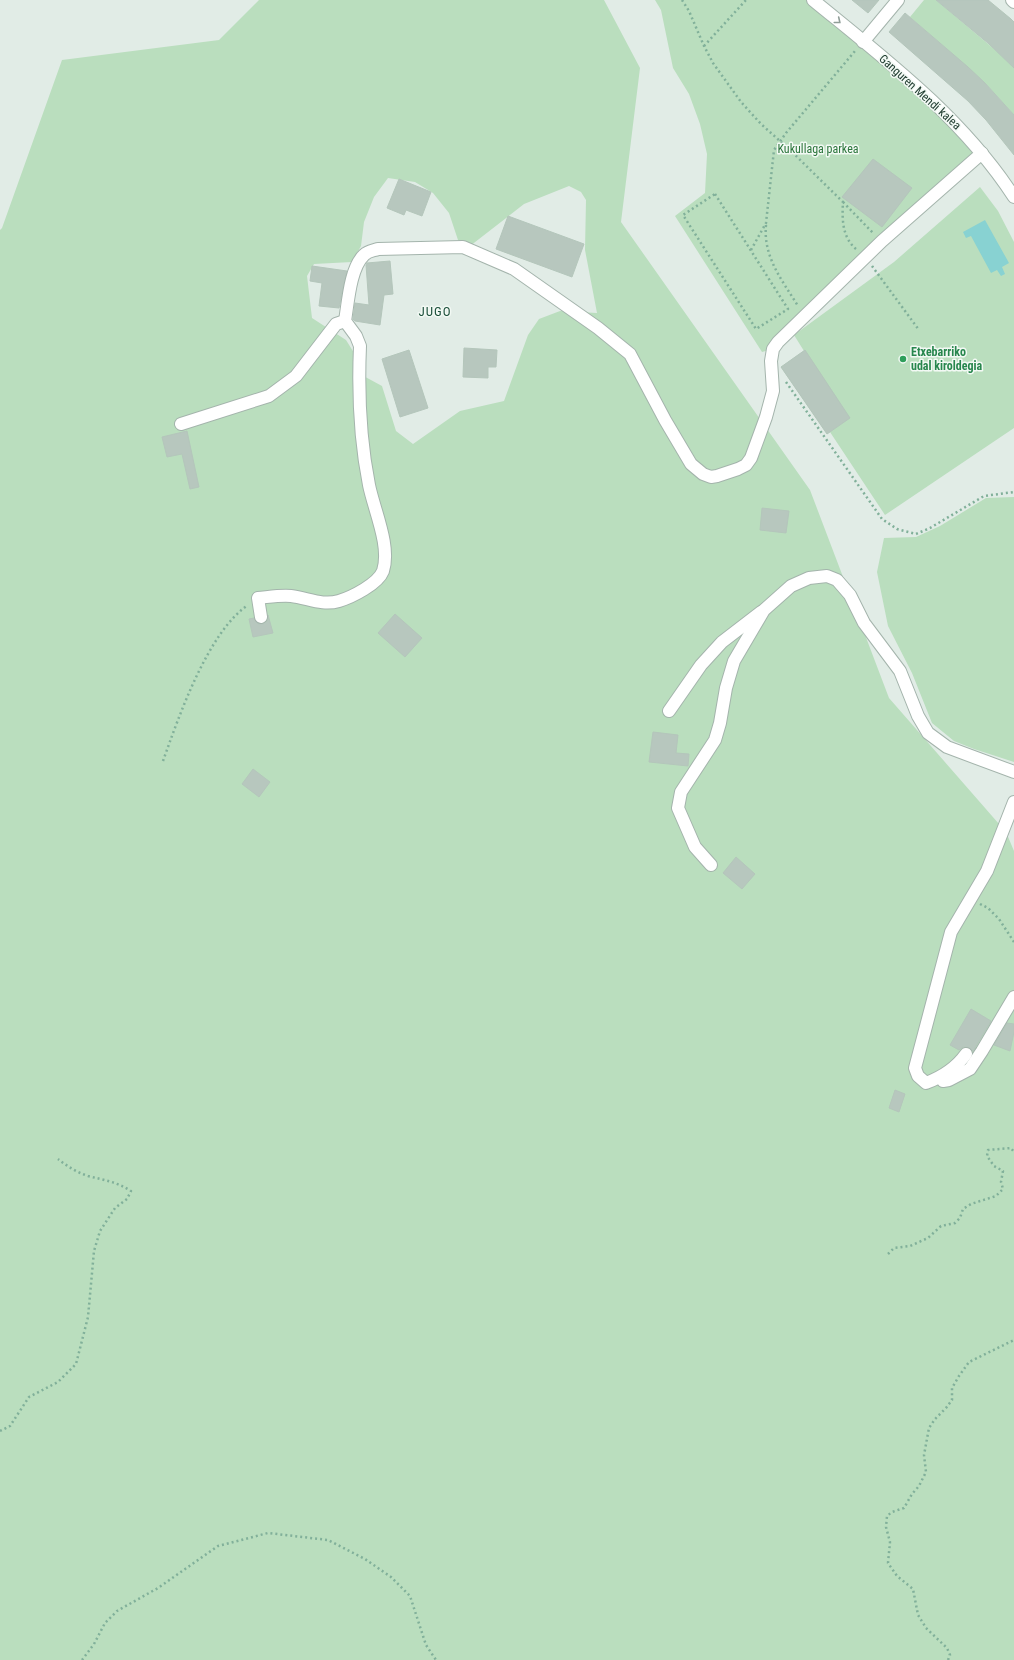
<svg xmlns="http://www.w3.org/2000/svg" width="1014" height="1660" font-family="'Roboto Condensed',sans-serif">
<rect width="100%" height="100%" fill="#e1ece6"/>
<g fill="#badebe" fill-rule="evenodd">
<path d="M259,0h345l36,68 -19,154 189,268 79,208 117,134 8,19v809h-1014v-1430l2,-2 60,-168 157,-20zM388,178l27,4 18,11 16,20 9,27 12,6 54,-42 45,-18 12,6 5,8 -1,50 12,63 -37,-2 -21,8 -11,16 -24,66 -44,10 -47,33 -17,-13 -14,-45 -24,-13 -2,-17 -10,-16 -34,-22 -5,-42 7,-12 38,-2 9,-16 3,-24 10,-25z"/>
<polygon points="655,0 813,0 982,153 773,349 762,352 675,216 705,193 707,154 700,124 689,94 673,68 661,10"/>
<polygon points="924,0 936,0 1000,54 1014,68 1014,115 985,83 910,17"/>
<polygon points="980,187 998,211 1014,242 1014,428 885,515 830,432 827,434 781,367 804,351 794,335 894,262"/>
<polygon points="1014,497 1014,762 974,749 954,741 932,723 912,673 888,626 877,572 884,538 916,537 940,526 986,498"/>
</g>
<polygon fill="#88d2d2" points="985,220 1009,263 1002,267 1005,274 1001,276 997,270 991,273 971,236 966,238 963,232"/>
<g fill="#b7c7be" stroke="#b4c6bb">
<polygon points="852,0 879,0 868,13"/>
<polygon points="936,0 988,0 1011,19 1014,22 1014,68 989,44"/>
<polygon points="905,13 968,67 985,83 1014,115 1014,155 986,120 968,101 889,32"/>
<polygon points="873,159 912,188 882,227 842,197"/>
<polygon points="399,179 431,192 422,216 406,210 404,215 387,208"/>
<polygon points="508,216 584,244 572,277 496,249"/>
<polygon points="390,261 393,294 384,295 380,325 355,321 353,319 355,303 369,305 366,265 367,263"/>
<polygon points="312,266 347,271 339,308 319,306 322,283 310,281"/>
<polygon points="464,348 497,350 496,367 488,367 488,378 463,377"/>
<polygon points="409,350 428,408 400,417 382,359"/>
<polygon points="805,350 850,418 827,434 781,367"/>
<polygon points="187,431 199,487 190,489 182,454 167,457 162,437"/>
<polygon points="762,508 789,511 786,533 760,530"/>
<polygon points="395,614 422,638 405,657 378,633"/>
<polygon points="268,615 273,633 253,637 249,619 254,618 258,624 263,624 268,620"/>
<polygon points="653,732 678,735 676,753 689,754 688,766 649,762"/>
<polygon points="253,769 270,782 259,797 242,784"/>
<polygon points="736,857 755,874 742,889 723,873"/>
<polygon points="971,1009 991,1021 973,1051 967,1047 963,1047 959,1050 950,1045"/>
<polygon points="1007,1023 1014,1024 1014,1032 1010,1051 994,1045"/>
<polygon points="895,1090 905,1094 899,1112 889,1108"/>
</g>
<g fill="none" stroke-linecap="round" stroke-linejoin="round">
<g stroke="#a4b4ac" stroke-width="14">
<g id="minor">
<path d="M813,0c72,59 149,117 201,197"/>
<polyline points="1012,0 1014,2"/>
<polyline points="863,42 898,0"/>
<polyline points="181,424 269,396 296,376 336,324 345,321"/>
<path d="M261,617l-3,-19c11,-1 23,-3 33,-2 17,2 31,10 48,5 13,-4 39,-17 44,-30 8,-25 -9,-61 -14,-86 -9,-45 -11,-93 -9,-139l-4,-10 -11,-15c3,-18 5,-53 19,-66 4,-4 8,-4 14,-6l85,-2 51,22 84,59 32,26 35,66 26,44 12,10 8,3 6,-1 21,-7 8,-4 5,-7 15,-41 7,-26 -2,-30 2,-12 5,-7 104,-101 100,-88"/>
<polyline points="669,711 701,665 722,642 761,612"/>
<polyline points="711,865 695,847 678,808 681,792 715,740 720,723 726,688 734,661 764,610 791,586 809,578 827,576 837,580 850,595 864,623 900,671 918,716 928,733 947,747 1014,772"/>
<path d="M966,1054c-10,14 -24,23 -40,29l-8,-7 -3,-8 36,-136 36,-61 27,-69"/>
<polyline points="943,1081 949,1080 970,1069 982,1051 1014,997"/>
</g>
</g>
<g stroke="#81b09a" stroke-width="2.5" stroke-dasharray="2 3" stroke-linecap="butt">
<path d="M682,0l7,11 15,35 9,17 28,39 20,22 29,26 53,52c-1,17 -1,35 13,47"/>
<polyline points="704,46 746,0"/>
<polygon points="715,194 788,309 756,329 683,215"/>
<polyline points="843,202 873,233"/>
<path d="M766,225c-3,32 16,55 32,81"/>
<polyline points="751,250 766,223 774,150 786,133 855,51"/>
<polyline points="872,266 919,330"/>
<polyline points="786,382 882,519 897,529 916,534 930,528 984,496 1014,492"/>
<path d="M163,761c16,-45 45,-129 85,-156"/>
<polyline points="980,904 988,908 999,919 1014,942"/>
<polyline points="888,1254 894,1248 910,1246 928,1238 941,1226 955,1223 960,1218 963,1209 971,1204 996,1196 1003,1189 1001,1182 1003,1171 994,1166 987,1156 988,1150 1011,1148 1014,1152"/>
<path d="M0,1431l10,-5 19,-29 29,-15 18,-18 12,-47 6,-66 6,-20 15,-23 12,-9 4,-8c-14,-9 -27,-11 -43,-15 -12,-4 -21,-10 -30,-17"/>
<polyline points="82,1660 94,1644 105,1623 117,1611 158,1588 218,1546 268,1533 328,1540 365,1559 391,1577 410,1596 426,1645 436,1660"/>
<polyline points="948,1660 950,1655 947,1648 926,1628 918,1615 913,1589 897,1576 888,1563 890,1542 886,1527 887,1516 892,1512 904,1508 912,1494 919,1486 926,1472 924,1455 929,1428 935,1419 946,1408 952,1400 952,1388 959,1376 969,1362 1014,1340"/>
</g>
<use href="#minor" stroke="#fff" stroke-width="12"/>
</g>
<defs><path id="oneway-chevron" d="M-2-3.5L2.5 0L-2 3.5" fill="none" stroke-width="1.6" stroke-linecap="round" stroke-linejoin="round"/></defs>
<use stroke="#909e98" href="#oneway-chevron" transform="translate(838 21) rotate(39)"/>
<circle fill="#2e9e5b" stroke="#f2f9f4" stroke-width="1.5" cx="903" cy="359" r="4"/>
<g text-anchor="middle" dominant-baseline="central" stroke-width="3" stroke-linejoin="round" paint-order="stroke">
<g font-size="12" fill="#213d31" stroke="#f2f9f4">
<text transform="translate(920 92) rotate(42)">Ganguren Mendi kalea</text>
</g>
<g font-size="12" fill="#2b753b" stroke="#f2f9f4">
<text x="818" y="149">Kukullaga parkea</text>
</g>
<g font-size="12" font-weight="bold" fill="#27864d" stroke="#f2f9f4" text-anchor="start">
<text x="911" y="352">Etxebarriko<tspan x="911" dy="14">udal kiroldegia</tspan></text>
</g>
<g font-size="13" letter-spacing="1" fill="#1d503b" stroke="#f2f9f4">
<text x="435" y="311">JUGO</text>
</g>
</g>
</svg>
